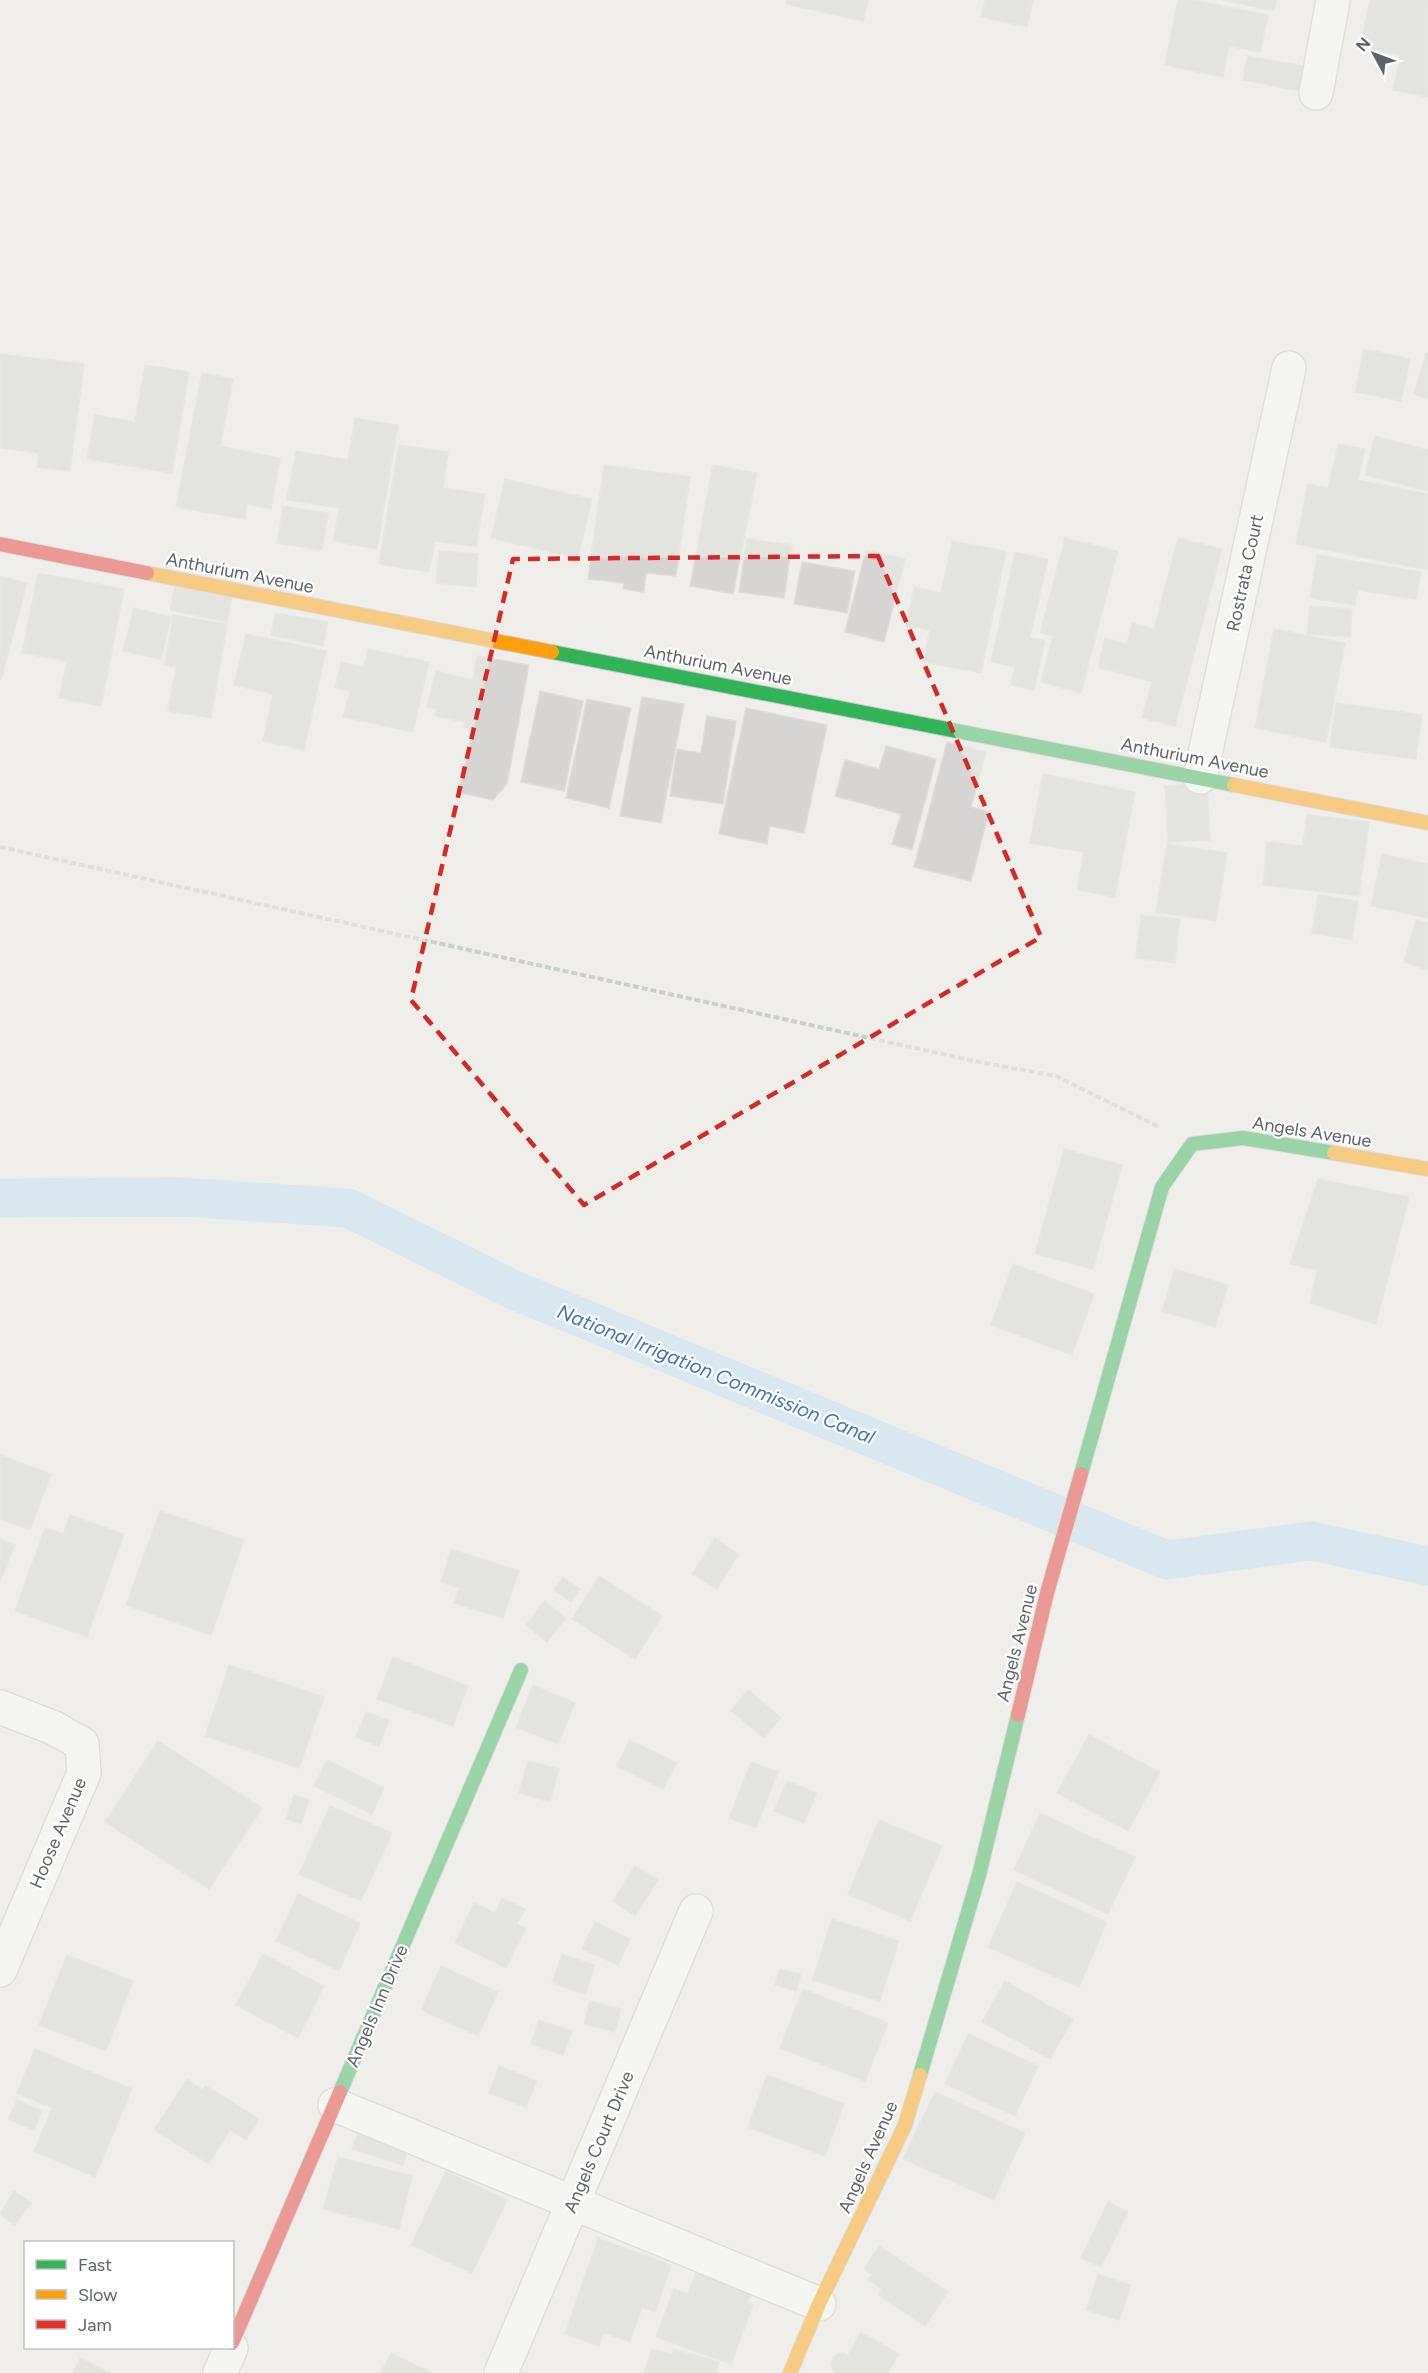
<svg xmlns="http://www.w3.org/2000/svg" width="1428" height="2373" font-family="Figtree,sans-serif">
<rect width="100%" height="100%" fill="#efeeea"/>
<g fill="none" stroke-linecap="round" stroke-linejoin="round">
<polyline stroke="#bfe0f9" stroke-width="39" points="0,1198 181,1197 348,1208 514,1290 1167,1560 1311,1541 1428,1566"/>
</g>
<g fill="#d6d5d3" stroke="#deddd9" stroke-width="1.5">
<polygon points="787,0 868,0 863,21 786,4"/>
<polygon points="985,0 1033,0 1027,27 981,17"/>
<polygon points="1178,0 1194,0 1268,15 1260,52 1229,46 1223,77 1165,65"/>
<polygon points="1222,0 1277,0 1274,11"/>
<polygon points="1370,0 1428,0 1428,97 1393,90 1400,55 1360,47"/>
<polygon points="1247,56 1304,66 1299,91 1243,80"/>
<polygon points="1364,349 1410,359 1401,401 1355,392"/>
<polygon points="1426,353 1428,354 1428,399 1414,394"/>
<polygon points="0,354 84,364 70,471 37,467 39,453 0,448"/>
<polygon points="145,365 189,372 172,473 87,459 95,415 135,422"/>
<polygon points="202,373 233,379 220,446 280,458 271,509 247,504 245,519 176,507"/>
<polygon points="355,418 398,425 377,549 333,541 339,508 287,500 296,451 348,460"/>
<polygon points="1375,436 1428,450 1428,491 1365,475"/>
<polygon points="1338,444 1365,449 1358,480 1428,494 1428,570 1296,544 1308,484 1328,488"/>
<polygon points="399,445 448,452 443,488 485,494 476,547 435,541 429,572 379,564"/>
<polygon points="604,465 690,477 676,576 646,573 644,592 623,589 624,583 588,579"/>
<polygon points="713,465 757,473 733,594 690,586"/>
<polygon points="505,479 592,499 578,558 491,538"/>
<polygon points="283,506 328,513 322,550 277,543"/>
<polygon points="1065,538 1118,551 1081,693 1041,682 1053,636 1040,633"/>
<polygon points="1178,538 1222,549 1175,726 1142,718 1152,682 1098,667 1105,638 1127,644 1132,623 1154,629"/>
<polygon points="747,539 792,545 784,598 739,592"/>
<polygon points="952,541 1006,551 981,673 923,662 930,630 906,626 914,587 941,593"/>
<polygon points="866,550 905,559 884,642 845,632"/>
<polygon points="439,551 478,554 476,587 436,583"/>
<polygon points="1015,552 1048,559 1030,637 1045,641 1034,690 1011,685 1015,667 991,662"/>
<polygon points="1317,555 1421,572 1416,599 1358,590 1355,605 1310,598"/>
<polygon points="802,562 855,571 847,613 794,604"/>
<polygon points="38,573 124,589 101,706 59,698 67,661 22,653"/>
<polygon points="0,576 27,583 1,680 0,679"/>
<polygon points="175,585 232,596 227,622 170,610"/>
<polygon points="1310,606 1352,609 1350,637 1307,634"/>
<polygon points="134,608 171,617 161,659 123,651"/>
<polygon points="276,613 328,622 323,646 271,635"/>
<polygon points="173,615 227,624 211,718 168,711 176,667 165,665"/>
<polygon points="1274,629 1345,643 1326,742 1255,728"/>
<polygon points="246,634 326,651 304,750 263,741 273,694 234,685"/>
<polygon points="368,649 429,662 413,732 343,717 350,691 335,688 341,662 364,667"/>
<polygon points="477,656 529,665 507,784 493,800 457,792 473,729 464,727 465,722 435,716 437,709 427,707 436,671 473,680"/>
<polygon points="540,691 583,701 564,791 521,782"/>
<polygon points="642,697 684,704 661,823 620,816"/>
<polygon points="587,699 631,708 609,808 566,798"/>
<polygon points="1336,703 1422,715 1416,759 1330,747"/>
<polygon points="746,708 827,725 804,833 770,826 767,844 719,834"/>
<polygon points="707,716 736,721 723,804 670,796 677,749 701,753"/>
<polygon points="947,742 986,752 971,807 989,812 971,881 914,867"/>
<polygon points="886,746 936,759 912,850 892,844 901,814 835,796 845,760 879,769"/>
<polygon points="1043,774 1135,792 1115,897 1077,890 1084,852 1030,843"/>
<polygon points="1207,783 1210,840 1168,842 1165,786"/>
<polygon points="1307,815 1369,822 1359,896 1263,885 1267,842 1303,846"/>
<polygon points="1167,844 1227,853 1216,921 1156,912"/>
<polygon points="1382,854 1428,864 1428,918 1371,906"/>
<polygon points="1318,895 1358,901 1352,940 1312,933"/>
<polygon points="1141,915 1180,919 1175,963 1136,958"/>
<polygon points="1416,920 1428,923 1428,970 1404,962"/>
<polygon points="1064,1149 1122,1165 1093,1269 1035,1254"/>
<polygon points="1318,1179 1409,1197 1376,1324 1310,1303 1317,1270 1290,1264"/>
<polygon points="1013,1264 1094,1294 1072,1355 991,1325"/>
<polygon points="1175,1269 1228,1285 1215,1327 1162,1311"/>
<polygon points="0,1455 51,1474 30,1530 0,1519"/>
<polygon points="160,1511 244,1540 211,1635 126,1605"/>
<polygon points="70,1515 124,1534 87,1637 15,1611 45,1528 63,1534"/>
<polygon points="715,1538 739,1554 717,1589 692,1574"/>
<polygon points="0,1539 15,1545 0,1582"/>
<polygon points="451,1549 519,1571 503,1618 454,1603 459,1588 441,1582"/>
<polygon points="599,1576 662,1616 635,1659 572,1619"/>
<polygon points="563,1577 580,1589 571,1602 554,1590"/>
<polygon points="544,1601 566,1618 547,1642 526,1625"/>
<polygon points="393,1657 468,1686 453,1726 377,1699"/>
<polygon points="229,1665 324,1697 299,1768 205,1736"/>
<polygon points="533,1685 575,1703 558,1744 516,1727"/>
<polygon points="748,1690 781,1718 764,1738 731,1711"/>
<polygon points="366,1712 389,1721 379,1746 356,1737"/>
<polygon points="1089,1735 1160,1772 1128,1831 1057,1793"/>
<polygon points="630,1740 677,1763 663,1789 617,1766"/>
<polygon points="158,1741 262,1808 209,1889 105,1822"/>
<polygon points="327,1760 384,1788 372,1814 314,1786"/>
<polygon points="528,1761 559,1769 550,1802 519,1793"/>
<polygon points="751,1762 778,1772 756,1828 729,1818"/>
<polygon points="787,1781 817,1793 804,1823 774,1811"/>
<polygon points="294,1795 309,1800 301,1824 286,1819"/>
<polygon points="330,1806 392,1833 361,1901 299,1874"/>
<polygon points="1040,1813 1135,1857 1108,1914 1014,1870"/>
<polygon points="879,1820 942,1846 910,1921 848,1894"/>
<polygon points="635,1866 658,1880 635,1916 613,1901"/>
<polygon points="1017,1882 1107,1922 1079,1987 988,1947"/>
<polygon points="298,1894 360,1923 339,1971 276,1941"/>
<polygon points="502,1898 525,1909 517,1924 526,1928 506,1968 455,1943 474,1903 495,1913"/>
<polygon points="832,1919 899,1941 880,2001 812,1980"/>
<polygon points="595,1922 630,1939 618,1965 582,1949"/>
<polygon points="263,1954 324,1986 298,2038 236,2005"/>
<polygon points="562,1954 595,1965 585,1994 552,1983"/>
<polygon points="67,1955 133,1981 106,2051 39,2025"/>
<polygon points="441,1966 498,1992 478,2036 421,2010"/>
<polygon points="780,1969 801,1974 796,1991 775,1985"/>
<polygon points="1005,1981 1073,2019 1050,2059 982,2022"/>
<polygon points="803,1989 888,2023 865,2081 780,2048"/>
<polygon points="590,2001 621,2009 615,2032 584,2024"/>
<polygon points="539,2020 572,2031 563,2055 531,2044"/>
<polygon points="968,2034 1038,2066 1015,2116 945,2084"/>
<polygon points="35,2049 132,2089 95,2177 34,2151 52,2108 17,2093"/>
<polygon points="499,2066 537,2081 526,2107 489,2093"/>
<polygon points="767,2075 844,2104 825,2156 748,2127"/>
<polygon points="187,2079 203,2090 206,2086 259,2119 246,2140 230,2130 209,2164 154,2130"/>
<polygon points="935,2092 1025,2133 994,2200 903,2159"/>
<polygon points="17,2100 42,2111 34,2130 8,2119"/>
<polygon points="360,2125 411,2142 403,2165 352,2149"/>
<polygon points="338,2157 412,2176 399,2229 323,2209"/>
<polygon points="446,2171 507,2200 472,2273 411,2245"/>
<polygon points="14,2191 31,2203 15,2225 0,2214"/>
<polygon points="1108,2202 1128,2212 1101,2267 1081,2258"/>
<polygon points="598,2238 671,2265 655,2312 642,2307 630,2342 604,2333 599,2346 565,2334"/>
<polygon points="879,2246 948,2292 925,2326 878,2295 882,2289 868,2280 872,2274 864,2269"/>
<polygon points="697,2270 752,2291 748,2303 753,2305 731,2364 656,2337 674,2289 688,2294"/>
<polygon points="1098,2274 1131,2285 1119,2320 1086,2310"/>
<polygon points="861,2332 899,2354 888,2373 837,2373 833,2370 831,2364 833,2358 838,2354 844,2353 848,2356"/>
<polygon points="652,2349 672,2354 673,2349 719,2362 716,2373 644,2373"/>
<polygon points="391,2353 432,2373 381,2373"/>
<polygon points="80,2358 110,2373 73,2373"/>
</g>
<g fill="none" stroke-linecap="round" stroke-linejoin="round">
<g stroke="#cbcccc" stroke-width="36">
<g id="street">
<polyline points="1316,93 1333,0"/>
<polyline points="1200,777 1289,368"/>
<polyline points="0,1707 54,1728 82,1744 84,1773 0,1970"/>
<polyline points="335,2105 819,2304"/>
<polyline points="220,2373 231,2348"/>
<polyline points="501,2373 696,1911"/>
</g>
</g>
<g stroke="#cacacb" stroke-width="16">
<g id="fast">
<polyline points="552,652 1234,785"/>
<polyline points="1081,1474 1162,1187 1192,1144 1243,1138 1334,1153"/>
<polyline points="920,2075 979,1875 1018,1715"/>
<polyline points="340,2092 521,1670"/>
</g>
</g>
<g stroke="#cacacb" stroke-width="16">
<g id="slow">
<polyline points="147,573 552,652"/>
<polyline points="1234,785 1428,823"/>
<polyline points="1334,1153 1428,1169"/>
<polyline points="790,2373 819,2304 905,2125 920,2075"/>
</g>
</g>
<g stroke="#cacacb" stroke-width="16">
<g id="jam">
<polyline points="0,544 147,573"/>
<polyline points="1018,1715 1047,1593 1081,1474"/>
<polyline points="232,2343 340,2092"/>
</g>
</g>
<polyline stroke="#cacfcc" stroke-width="4" stroke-dasharray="6 3" stroke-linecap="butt" points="0,847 979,1062 1056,1076 1159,1127"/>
<use href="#street" stroke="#fdfcfc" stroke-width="33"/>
<use href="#fast" stroke="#30b455" stroke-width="14"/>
<use href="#slow" stroke="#ff9f0a" stroke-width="14"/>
<use href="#jam" stroke="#e5322d" stroke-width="14"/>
</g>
<path d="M0 0H1428V2373H0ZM878,556l163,381 -457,268 -173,-205 102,-441z" fill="#efeeea" fill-opacity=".55" fill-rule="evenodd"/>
<path fill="none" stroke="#d62828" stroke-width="4.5" stroke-dasharray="12 8" stroke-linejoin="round" d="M878,556l163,381 -457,268 -173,-205 102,-441z"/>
<g text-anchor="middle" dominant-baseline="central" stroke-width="4.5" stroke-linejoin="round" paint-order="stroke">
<g font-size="18" fill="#5f6368" stroke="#fff">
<text transform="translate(240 573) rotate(11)">Anthurium Avenue</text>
<text transform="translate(1245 573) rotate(-78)">Rostrata Court</text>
<text transform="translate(718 665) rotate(11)">Anthurium Avenue</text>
<text transform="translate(1195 758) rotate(11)">Anthurium Avenue</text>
<text transform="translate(1312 1132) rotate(9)">Angels Avenue</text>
<text transform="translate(1017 1643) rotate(-76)">Angels Avenue</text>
<text transform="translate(58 1833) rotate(-67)">Hoose Avenue</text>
<text transform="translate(377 2006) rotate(-67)">Angels Inn Drive</text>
<text transform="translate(599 2142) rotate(-67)">Angels Court Drive</text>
<text transform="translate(868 2157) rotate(-66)">Angels Avenue</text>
</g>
<g font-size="20" font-style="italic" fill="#4174aa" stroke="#fff">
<text transform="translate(716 1374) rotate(22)">National Irrigation Commission Canal</text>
</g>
</g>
<rect x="24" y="2241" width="210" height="108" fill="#ffffff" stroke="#bfc1c3" stroke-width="1.5"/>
<rect x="36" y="2260" width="30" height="9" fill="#30b455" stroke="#bfc1c3" stroke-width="1.5"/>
<text x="78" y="2271" font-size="18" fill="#5f6368">Fast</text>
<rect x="36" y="2290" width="30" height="9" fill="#ff9f0a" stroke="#bfc1c3" stroke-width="1.5"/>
<text x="78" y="2301" font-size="18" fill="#5f6368">Slow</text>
<rect x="36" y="2320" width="30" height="9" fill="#e5322d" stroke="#bfc1c3" stroke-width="1.5"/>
<text x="78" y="2331" font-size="18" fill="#5f6368">Jam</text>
<g transform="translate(1374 54) rotate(311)" stroke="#ffffff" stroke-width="4.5" paint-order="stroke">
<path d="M0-4.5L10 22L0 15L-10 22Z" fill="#5f6368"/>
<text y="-9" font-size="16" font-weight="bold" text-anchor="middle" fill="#5f6368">N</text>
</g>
</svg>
